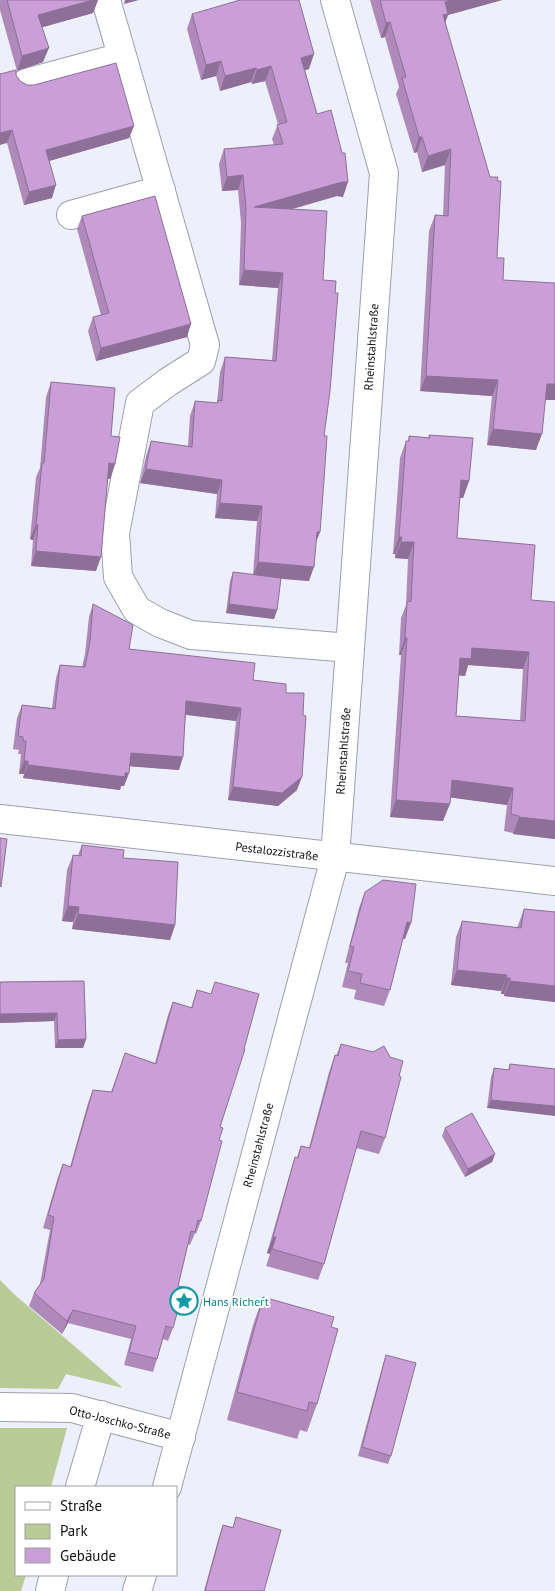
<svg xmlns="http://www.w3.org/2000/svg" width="555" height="1591" font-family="'PT Sans',sans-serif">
<rect width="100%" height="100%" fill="#edf0fc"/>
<g fill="#b9cb96">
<polygon points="0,1280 15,1295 123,1388 66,1374 58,1389 0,1388"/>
<polygon points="0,1428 67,1428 51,1487 16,1487 16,1575 26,1575 21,1591 0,1591"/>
</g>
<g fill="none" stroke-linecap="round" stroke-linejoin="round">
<g stroke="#9ca0aa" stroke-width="30">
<g id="minor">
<polyline points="106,0 205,345 201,361 168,382 140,403 115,533 118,577 137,610 160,623 191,635 350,648"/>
<polyline points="26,83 122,57"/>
<polyline points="71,215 161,190"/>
<polyline points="0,819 555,881"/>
<polyline points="0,1407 72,1408 181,1437"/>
<polyline points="80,1487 101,1415"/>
<polyline points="167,1487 335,858 384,173 335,0"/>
<polyline points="50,1591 54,1575"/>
<polyline points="137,1591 142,1575"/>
</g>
</g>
<use href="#minor" stroke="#fff" stroke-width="28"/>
</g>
<g fill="#ae89ba" fill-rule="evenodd">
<polygon points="0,0 98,0 93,13 42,27 43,62 17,71 0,10"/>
<polygon points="370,0 502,0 448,15 445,22 497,258 503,280 555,400 545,400 536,450 487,445 492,396 420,391 429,231 435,215 443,216 445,165 422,172 417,152 414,153 396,94 399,87 385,37 381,38"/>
<polygon points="192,14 309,69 305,70 317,114 343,197 337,196 293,209 323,280 324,436 320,532 316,542 309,581 281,579 277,610 274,619 226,613 230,581 233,572 253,575 257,521 215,518 217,494 140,483 146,456 151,441 188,446 190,416 195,401 217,403 220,372 225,357 272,360 278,288 239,285 241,223 238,190 222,191 219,164 224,149 274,145 272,139 278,124 265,81 252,84 251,82 220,91 216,76 201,80 187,29"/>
<polygon points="16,75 20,81 27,85 134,126 129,138 49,161 52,198 24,205 7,143"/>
<polygon points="82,216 187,337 96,361 88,331 93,317 101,315 77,229"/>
<polygon points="51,382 111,436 115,464 110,479 108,479 96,571 31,566 33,540 30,539 36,477 40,468 46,397"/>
<path d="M429,435l40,46 -6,17h-3l-3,40 74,62 24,239 -42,-5v-1l-9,-2 3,-26 -57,-8 -7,24 -53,-4 11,-162h-2l2,-37 5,-13 2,-46 -13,-1v-4h-2l7,-96 6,-17h2l1,-5 19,2zM468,665l55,4 -3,52 -64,-5 3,-41 6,1z"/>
<polygon points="93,604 129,649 253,680 286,693 297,790 278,806 228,800 236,721 186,715 179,770 130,766 129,773 124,786 121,786 120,790 23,778 24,774 19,774 21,754 18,754 19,750 13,749 17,718 22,705 52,708 56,678 60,665 82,667 85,654 89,617"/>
<polygon points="82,845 123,858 175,925 170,940 72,929 73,922 62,921 67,870 73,855 78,855"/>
<polygon points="365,892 405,939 403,939 390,990 384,1006 354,999 356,990 342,987 348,963 345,963 359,908"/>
<polygon points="524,909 555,912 555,1002 504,996 504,994 501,994 501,991 451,985 456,937 462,921 517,928"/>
<polygon points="84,981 86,1039 83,1048 55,1048 54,1021 0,1023 0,982"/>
<polygon points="215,982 220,1127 201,1221 196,1234 195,1233 190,1245 188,1244 178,1286 173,1328 168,1341 163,1339 157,1359 153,1372 124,1365 131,1339 68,1323 62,1334 29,1306 34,1293 40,1284 50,1230 43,1228 58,1177 63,1164 70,1167 88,1103 93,1090 111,1092 125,1053 155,1063 168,1015 173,1002 191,1008 197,990 211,994"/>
<polygon points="341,1044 399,1076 385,1138 379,1154 356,1148 324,1264 318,1280 266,1266 270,1254 267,1253 290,1173 295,1157 297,1157 301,1146 309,1148 329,1072 335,1055 336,1056"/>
<polygon points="510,1064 555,1069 487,1108 491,1077 494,1068 508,1070"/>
<polygon points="445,1128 495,1154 492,1162 465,1177 442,1136"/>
<polygon points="263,1297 331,1327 317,1404 307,1432 300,1430 297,1439 227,1420 253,1325"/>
<polygon points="386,1355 391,1456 388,1464 358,1456 383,1364"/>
<polygon points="236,1517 264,1591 204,1591 218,1540 223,1525 233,1527"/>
</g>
<g fill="#8d6f97">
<polygon points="93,0 98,0 93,13 33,30 38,15"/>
<polygon points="125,0 139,0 124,4"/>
<polygon points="452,0 502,0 448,15 443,29 445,2"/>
<polygon points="390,22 385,37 381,38 386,23"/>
<polygon points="49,48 43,62 17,71 22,56"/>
<polygon points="314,54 309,69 296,73 301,58"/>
<polygon points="221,61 216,76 201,80 206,65"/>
<polygon points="271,66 265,81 252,84 257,70"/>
<polygon points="256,68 251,82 220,91 225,76"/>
<polygon points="134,126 129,138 42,163 46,150"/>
<polygon points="12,130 7,143 0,145 0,133"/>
<polygon points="419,137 422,137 417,152 414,153"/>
<polygon points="451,149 445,165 422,172 428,156"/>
<polygon points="243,175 238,190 222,191 227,177"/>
<polygon points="342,182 348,182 343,197 337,196 249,221 254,207"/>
<polygon points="56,185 52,198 24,205 29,192"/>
<polygon points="244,270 283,273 278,288 239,285"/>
<polygon points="191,324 187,337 96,361 101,348"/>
<polygon points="426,376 498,380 492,396 420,391"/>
<polygon points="547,384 555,384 555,400 541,400"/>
<polygon points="493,429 542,434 536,450 487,445"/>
<polygon points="109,463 115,464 110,479 104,478"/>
<polygon points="146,469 222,480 217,494 140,483"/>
<polygon points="461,480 469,481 463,498 455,497"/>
<polygon points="220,503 262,506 257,521 215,518"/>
<polygon points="36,525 38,525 33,540 30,539"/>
<polygon points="317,532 320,532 314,547"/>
<polygon points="399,537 402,537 395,554 393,554"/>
<polygon points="401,542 414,542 408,559 395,558"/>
<polygon points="36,551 101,557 96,571 31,566"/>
<polygon points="258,562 314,567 309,581 253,576"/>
<polygon points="229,604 277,610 274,619 226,613"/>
<polygon points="405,638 407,638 401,655 399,655"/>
<polygon points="472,648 529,652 523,669 468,665 465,676 454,675 460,658"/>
<polygon points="186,701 241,708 236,721 182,714"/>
<polygon points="131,753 183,757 179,770 126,766"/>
<polygon points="24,761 28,761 24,774 19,774"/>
<polygon points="28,765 129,773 124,786 121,786 120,790 23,778"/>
<polygon points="302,777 297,790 278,806 228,800 233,787"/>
<polygon points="452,780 513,788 507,805 446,797"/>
<polygon points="396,800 450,804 443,821 390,817"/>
<polygon points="519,817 555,821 555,839 513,834"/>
<polygon points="68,906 79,907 73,922 62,921"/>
<polygon points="78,914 175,925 170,940 72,929"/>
<polygon points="407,922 411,923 405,939 401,938"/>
<polygon points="457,970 507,975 501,991 451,985"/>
<polygon points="506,978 510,978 504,994 501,994"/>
<polygon points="510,981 555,986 555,1002 504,996"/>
<polygon points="57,1013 54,1021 0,1023 0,1014"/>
<polygon points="86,1039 83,1048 55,1048 58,1040"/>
<polygon points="491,1100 555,1106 555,1116 487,1108"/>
<polygon points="495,1154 492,1162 465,1177 468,1169"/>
<polygon points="273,1237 276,1237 270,1254 267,1253"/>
<polygon points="73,1310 68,1323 62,1334 67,1321"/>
</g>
<g fill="#ca9fd8" stroke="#8d6f97" fill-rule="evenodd">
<polygon points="7,0 93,0 38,15 49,48 22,56"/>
<polygon points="240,0 299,0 314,54 301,58 317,114 331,110 342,153 345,153 348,182 342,182 254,207 327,211 323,280 336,281 335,293 338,293 330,391 324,436 327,436 324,480 320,532 317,532 314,567 258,562 262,506 220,503 222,480 146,469 151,441 192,447 195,401 218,403 218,400 222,401 225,357 276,361 283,273 244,270 246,208 243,175 227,177 224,149 283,144 277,125 287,122 271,66 257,70 256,68 225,76 221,61 206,65 192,14"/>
<polygon points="380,0 452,0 445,2 448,14 443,15 490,177 498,177 497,181 501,181 497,258 504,258 503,280 555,283 555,384 547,384 542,434 493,429 498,380 426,376 435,215 448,216 451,149 428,156 422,137 419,137 402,78 406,77 390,22 386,23"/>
<polygon points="116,63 134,126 46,150 56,185 29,192 12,130 0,133 0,74 16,70 16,75 20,81 27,85 34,85"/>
<polygon points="155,196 191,324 101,348 93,317 109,313 82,216"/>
<polygon points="51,382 115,388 111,436 120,437 115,464 109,463 101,557 36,551 38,525 36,525 42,463 44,463"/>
<path d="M429,435l44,3 -4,43 -8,-1 -4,58 78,7 -4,55 24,2v219l-36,-4v-1l-8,-2 2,-26 -61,-8 -2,24 -54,-4 11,-162h-2l2,-36 4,-1 3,-59h-13l1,-5h-3l7,-96h3v-5l21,2zM472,648l57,4 -4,69 -69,-5 4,-58 11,1z"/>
<polygon points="233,572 281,578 277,610 229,604"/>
<polygon points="93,604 133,625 129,649 255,663 253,680 286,684 286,693 304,693 303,715 306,716 302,777 282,793 233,787 241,708 186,701 183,757 131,753 129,773 125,773 125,777 28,765 28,761 24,761 26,741 23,741 23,737 18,736 22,705 55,709 60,665 85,667 90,641"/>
<polygon points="0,838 7,839 1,887 0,886"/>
<polygon points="82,845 124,850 123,858 178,862 175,925 78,914 79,907 68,906 73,855 81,856"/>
<polygon points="383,880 416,884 411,923 407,922 390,990 360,983 362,974 348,971 354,947 350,946 365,892"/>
<polygon points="524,909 555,912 555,986 510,981 510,978 506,978 507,975 457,970 462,921 521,928"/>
<polygon points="84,981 86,1039 58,1040 57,1013 0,1014 0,982"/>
<polygon points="215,982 259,994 244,1049 245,1049 220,1127 223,1128 219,1140 222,1141 201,1221 198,1220 195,1232 191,1231 178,1286 184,1287 173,1328 166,1326 157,1359 129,1352 136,1326 73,1310 67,1321 34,1293 44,1279 54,1217 48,1215 63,1164 71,1167 93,1090 112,1092 125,1053 156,1064 173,1002 192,1008 197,990 211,994"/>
<polygon points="341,1044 373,1052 384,1046 390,1057 403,1061 399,1076 401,1077 385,1138 361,1131 324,1264 272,1249 276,1237 273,1237 295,1157 298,1158 301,1146 310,1148 335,1055 338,1056"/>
<polygon points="510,1064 555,1069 555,1106 491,1100 494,1068 509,1070"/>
<polygon points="472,1113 495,1154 468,1169 445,1128"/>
<polygon points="263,1297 334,1317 331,1327 338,1329 317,1404 309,1402 307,1411 237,1392"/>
<polygon points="386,1355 416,1363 391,1456 362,1447"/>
<polygon points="236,1517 281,1530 264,1591 205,1591 223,1525 233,1528"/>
</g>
<defs>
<g id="sight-ring" transform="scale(1.4375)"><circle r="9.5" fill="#fff" stroke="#0f9aa8" stroke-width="1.5"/><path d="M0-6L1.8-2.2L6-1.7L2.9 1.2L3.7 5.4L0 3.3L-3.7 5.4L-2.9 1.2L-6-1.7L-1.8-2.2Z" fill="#0f9aa8"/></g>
</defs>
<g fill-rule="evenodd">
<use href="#sight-ring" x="184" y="1301"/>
</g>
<g text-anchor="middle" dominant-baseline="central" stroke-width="4" stroke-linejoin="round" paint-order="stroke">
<g font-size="12" fill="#101115" stroke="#fff">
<text transform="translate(371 347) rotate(-86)">Rheinstahlstraße</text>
<text transform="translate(343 751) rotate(-86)">Rheinstahlstraße</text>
<text transform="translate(277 851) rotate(7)">Pestalozzistraße</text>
<text transform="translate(258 1145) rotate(-75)">Rheinstahlstraße</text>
<text transform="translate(120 1422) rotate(14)">Otto-Joschko-Straße</text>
</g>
<g font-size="12" fill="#0d838f" stroke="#fff" text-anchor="start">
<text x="203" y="1301">Hans Richert</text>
</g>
</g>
<rect x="15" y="1486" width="162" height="90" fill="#ffffff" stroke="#9fa0a1"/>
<rect x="25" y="1502" width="25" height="8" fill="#ffffff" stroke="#9fa0a1"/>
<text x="60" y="1511" font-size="15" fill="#101115">Straße</text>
<rect x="25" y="1524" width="25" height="15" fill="#b9cb96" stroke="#9fa0a1"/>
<text x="60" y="1536" font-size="15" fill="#101115">Park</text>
<rect x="25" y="1548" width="25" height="15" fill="#ca9fd8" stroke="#9fa0a1"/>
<text x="60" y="1561" font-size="15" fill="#101115">Gebäude</text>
</svg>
